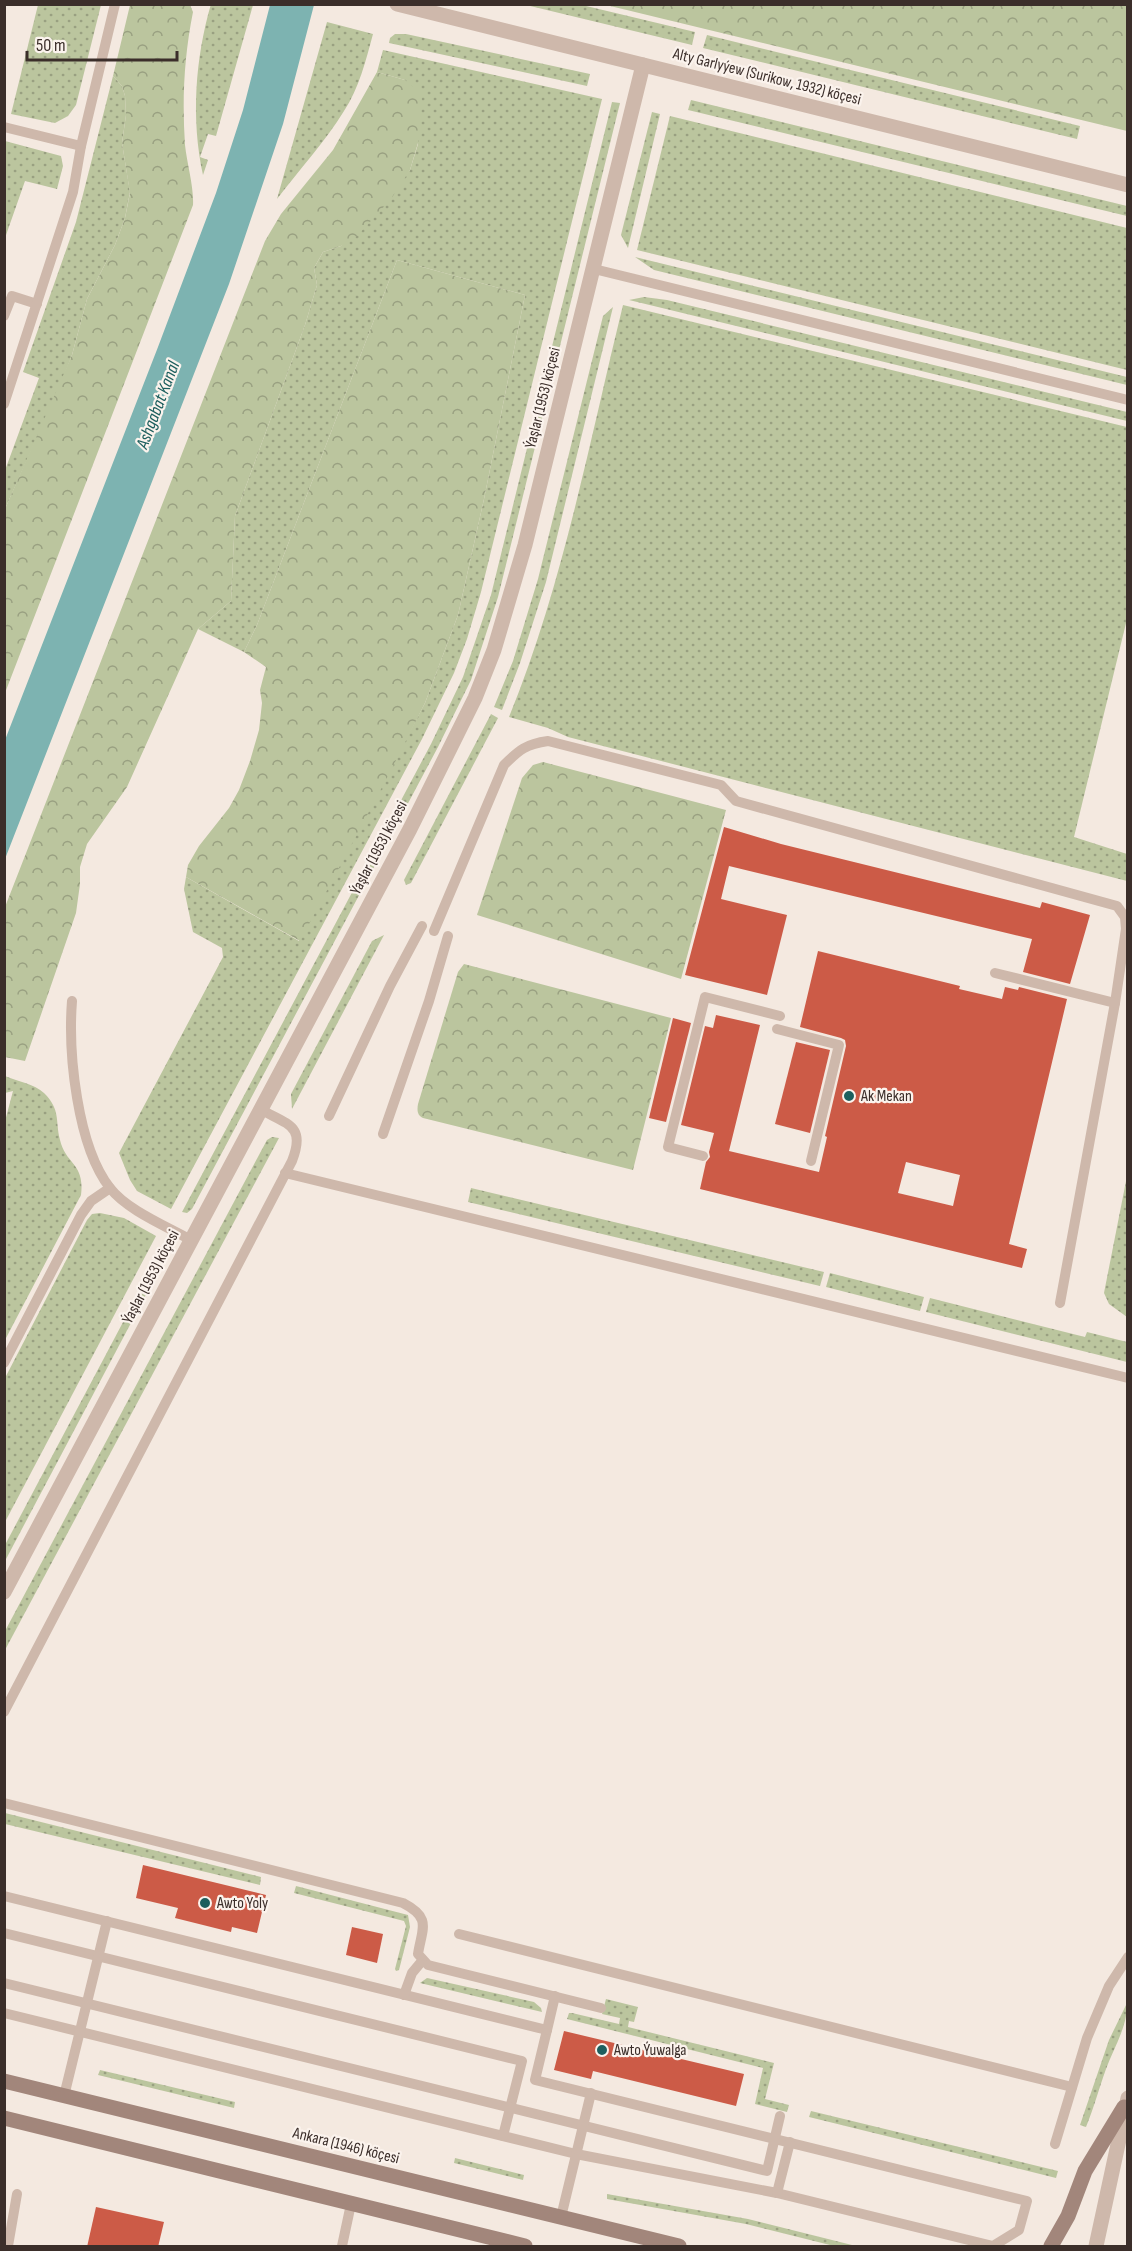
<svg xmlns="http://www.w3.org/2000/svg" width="1132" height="2251" font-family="'Sofia Sans Condensed',sans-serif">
<defs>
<pattern id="grass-dots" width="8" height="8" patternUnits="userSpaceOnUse" patternTransform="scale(1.5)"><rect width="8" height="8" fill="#bbc59e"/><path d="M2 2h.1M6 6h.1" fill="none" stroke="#99a081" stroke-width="1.8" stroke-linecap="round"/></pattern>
<pattern id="forest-crowns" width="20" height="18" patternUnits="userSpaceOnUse" patternTransform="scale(1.5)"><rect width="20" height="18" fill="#bbc59e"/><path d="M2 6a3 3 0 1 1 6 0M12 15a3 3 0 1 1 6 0" fill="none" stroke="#99a081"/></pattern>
</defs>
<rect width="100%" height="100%" fill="#f4e9e0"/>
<g fill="url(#grass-dots)">
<path d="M211,4l42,1 -37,131 -8,-2 -8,23 8,3 -5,15c-12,-56 -8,-116 8,-171z"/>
<polygon points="38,5 101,5 76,105 68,116 55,123 11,114"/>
<polygon points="526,5 582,5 695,32 692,45"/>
<path d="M327,22l46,12c-7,26 -14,54 -29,77 -19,31 -45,59 -67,88z"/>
<polygon points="395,34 406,34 590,74 587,86 389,43 390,38"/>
<polygon points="707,35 1080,126 1077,139 703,48"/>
<polygon points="383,50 602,99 481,592 467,639 454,673 422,739 171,1209 137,1191 130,1180 119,1153 223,957 222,948 193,932 184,889 186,877 299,941 425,703 458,615 484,499 525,295 397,260 257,625 244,652 198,629 231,601 235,516 305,325 317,285 314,268 323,252 341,246 410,170 418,144 418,128 405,80 377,72"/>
<polygon points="113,76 122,86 125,96 126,115 122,143 130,192 125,218 115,245 87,299 72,355 60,386 5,509 4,473 39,378 23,372 76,222"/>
<polygon points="691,100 1127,206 1127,216 688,110"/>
<polygon points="612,102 620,103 498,597 471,680 438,747 192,1209 187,1213 182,1212 431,744 463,677 491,595"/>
<polygon points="652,112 660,114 628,248 621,235"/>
<polygon points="670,116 1127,228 1127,370 637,250"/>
<polygon points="5,141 61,156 63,166 57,189 25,181 5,238"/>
<polygon points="635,257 1127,377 1127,385 654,270"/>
<polygon points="644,297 667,300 1127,412 1127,421 629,300"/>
<path d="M623,305l504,122v192l-53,218 53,17v27l-559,-144 -20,-9 -39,-11c54,-132 80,-274 114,-412z"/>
<polygon points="613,307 546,582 520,663 502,710 494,707 513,661 538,579 603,316"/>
<polygon points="491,714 498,718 411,883 406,885 404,880"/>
<polygon points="384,935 292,1109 291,1094 372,941"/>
<path d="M5,1076c11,5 30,8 39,17 17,17 11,27 16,47 6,25 25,23 21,55l-76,145 -1,-215 9,-34 -8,2z"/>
<polygon points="272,1137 279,1138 5,1650 5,1631 267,1140"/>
<polygon points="1127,1176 1127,1317 1109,1304 1104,1293"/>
<polygon points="471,1188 824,1272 820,1286 468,1202"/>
<polygon points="100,1213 124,1218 156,1236 5,1522 5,1378 87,1220 92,1214"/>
<polygon points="166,1241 169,1247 168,1253 5,1561 5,1545"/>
<polygon points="830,1273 924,1297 920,1311 826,1287"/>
<polygon points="930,1298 1085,1337 1087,1332 1127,1342 1127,1362 926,1312"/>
<polygon points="5,1813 261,1877 260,1885 5,1824"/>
<polygon points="296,1886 408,1915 410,1927 399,1970 396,1971 395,1969 406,1926 404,1921 294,1893"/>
<polygon points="427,1978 534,2002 541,2008 542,2012 420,1983"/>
<polygon points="606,1999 638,2007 634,2022 629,2021 628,2027 774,2063 765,2099 789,2105 787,2112 755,2104 763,2068 567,2019 569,2013 572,2013 619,2024 620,2018 602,2014"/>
<path d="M1127,2003c1,23 -13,44 -21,66 -7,19 -12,39 -20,58l-6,-2 29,-85z"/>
<polygon points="100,2070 235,2102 234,2108 98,2075"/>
<polygon points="811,2111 1058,2171 1056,2178 809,2117"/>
<polygon points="455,2158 524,2175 523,2180 454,2163"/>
<polygon points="607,2194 748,2219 856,2246 834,2246 746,2224 607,2199"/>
</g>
<g fill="url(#forest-crowns)">
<path d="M130,5h60l3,7c-9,45 -11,88 -8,133 2,19 9,42 8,60l-188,488v-184l67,-154 15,-56 28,-54 10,-27 5,-25 -8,-50 4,-28 -1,-19 -3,-10 -9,-10z"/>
<polygon points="606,5 1127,5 1127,131"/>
<polygon points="377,72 405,80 422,94 418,143 410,170 391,199 356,237 341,246 323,252 314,268 317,285 305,325 235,516 231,601 198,629 127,787 87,844 80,867 80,884 76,913 25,1061 5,1057 5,907 265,241 281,214 333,150"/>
<polygon points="397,260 525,295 484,499 458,615 425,703 388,776 300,941 186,877 188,865 199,846 229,808 239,790 250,761 259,730 262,703 260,690 266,667 244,652 257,625"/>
<polygon points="543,762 726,810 681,979 477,915 522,778 533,765"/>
<path d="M464,964l207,54 -38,152 -210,-52c-6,-3 -6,-8 -5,-14l40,-132z"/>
</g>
<polygon fill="#7db3b1" points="270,5 314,5 283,124 229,284 5,859 5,740 158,347 216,193 243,110"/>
<g fill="#cc5b47" fill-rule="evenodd">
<polygon points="724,827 781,844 1040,908 1042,902 1090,915 1070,984 1023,972 1032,939 729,866 721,899 787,915 767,995 685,975"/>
<path d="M818,951l142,35 -1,3 43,10 3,-12 13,3 1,-3 48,12 -58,245 18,5 -5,19 -322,-79 6,-27 4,-5 -1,-5 5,-19 -33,-8 24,-99 8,2 3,-13 44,10 -31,126 90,21 8,-35 -2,-1 21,-90 -1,-6 -4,-2 -41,-11zM906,1162l54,13 -7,31 -55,-13z"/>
<polygon points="673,1018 691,1023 666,1122 649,1118"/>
<polygon points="796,1042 830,1050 810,1133 775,1124"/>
<polygon points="143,1865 266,1895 257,1933 232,1927 231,1932 175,1918 178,1908 136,1898"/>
<polygon points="352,1927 383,1934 377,1963 346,1955"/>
<polygon points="564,2031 744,2074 736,2106 593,2071 591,2079 554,2070"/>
<polygon points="96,2207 164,2222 158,2247 87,2247"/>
</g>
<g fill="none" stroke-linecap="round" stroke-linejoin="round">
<g stroke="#ceb8ab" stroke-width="10">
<polyline points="4,127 81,146"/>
<polyline points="594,269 1128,400"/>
<polyline points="4,316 12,296 37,304"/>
<polyline points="4,404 73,192 81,146 115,4"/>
<path d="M434,931l70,-166c15,-15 22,-21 44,-24l173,44 15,16 381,105 8,11 1,12 -11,74 -55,300"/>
<polyline points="995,973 1115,1003"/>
<path d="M72,1001c-4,52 5,145 38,187 17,22 56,38 81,52"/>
<polyline points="777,1029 839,1045 811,1161"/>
<polyline points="329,1116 390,986 422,926"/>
<polyline points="383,1134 429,1001 448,936"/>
<polyline points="703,1156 668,1147 705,997 780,1016"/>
<polyline points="285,1173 1128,1378"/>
<polyline points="4,1363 81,1215 91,1201 110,1188"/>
<path d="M4,1712l288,-551c14,-36 -4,-36 -32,-52"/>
<path d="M4,1803l399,100c29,15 19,25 15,51l10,11 173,43"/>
<polyline points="4,1896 547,2030 535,2080 1027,2201 1019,2230 993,2246 777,2193 576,2154 4,2013"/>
<polyline points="4,1933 522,2061 503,2136"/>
<polyline points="459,1934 1072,2087"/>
<polyline points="4,1983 767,2171 780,2116"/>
<polyline points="404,1995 412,1973 422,1961"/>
<polyline points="547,2030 555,1996"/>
<polyline points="64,2096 107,1921"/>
<polyline points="1055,2144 1087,2038 1109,1986 1128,1957"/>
<polyline points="777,2193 790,2142"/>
<polyline points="561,2217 591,2093"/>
<polyline points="8,2246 17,2194"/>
<polyline points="342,2246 351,2204"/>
</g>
<polyline stroke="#ceb8ab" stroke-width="15" points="4,1592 410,829 475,698 494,650 525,545 643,65"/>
<g stroke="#ceb8ab" stroke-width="15">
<polyline points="397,4 1128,185"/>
<polyline points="1096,2246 1128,2098"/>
</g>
<g stroke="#a2867b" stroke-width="15">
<polyline points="4,2081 679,2246"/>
<polyline points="4,2118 525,2246"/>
<polyline points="1051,2246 1068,2216 1085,2171 1124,2107"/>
</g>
</g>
<g fill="#1d5f5e" stroke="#fbf3ed" stroke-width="2">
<circle cx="849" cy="1096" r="6"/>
<circle cx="205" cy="1903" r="6"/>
<circle cx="602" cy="2050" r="6"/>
</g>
<g text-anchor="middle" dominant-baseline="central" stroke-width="4.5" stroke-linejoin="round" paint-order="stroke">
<g font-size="16" fill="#3b2e2a" stroke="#fbf3ed">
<text transform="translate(767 77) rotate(14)">Alty Garlyýew (Surikow, 1932) köçesi</text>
<text transform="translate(543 398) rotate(-76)">Ýaşlar (1953) köçesi</text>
<text transform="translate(379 848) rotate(-62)">Ýaşlar (1953) köçesi</text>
<text transform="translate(151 1277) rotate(-62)">Ýaşlar (1953) köçesi</text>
<text transform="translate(346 2146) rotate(14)">Ankara (1946) köçesi</text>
</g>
<g font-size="16" fill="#3b2e2a" stroke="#fbf3ed" text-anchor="start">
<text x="861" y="1096">Ak Mekan</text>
<text x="217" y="1903">Awto Yoly</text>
<text x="614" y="2050">Awto Ýuwalga</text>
</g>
<g font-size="18" font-style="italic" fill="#1d5f5e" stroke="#fbf3ed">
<text transform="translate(158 405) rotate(-69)">Ashgabat Kanal</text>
</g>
</g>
<rect width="1132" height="2251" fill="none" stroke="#3b2e2a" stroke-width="12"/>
<path d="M27 51v9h150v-9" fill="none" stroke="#3b2e2a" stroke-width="3"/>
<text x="36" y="51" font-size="18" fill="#3b2e2a" stroke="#fbf3ed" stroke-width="4.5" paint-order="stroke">50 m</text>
</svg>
